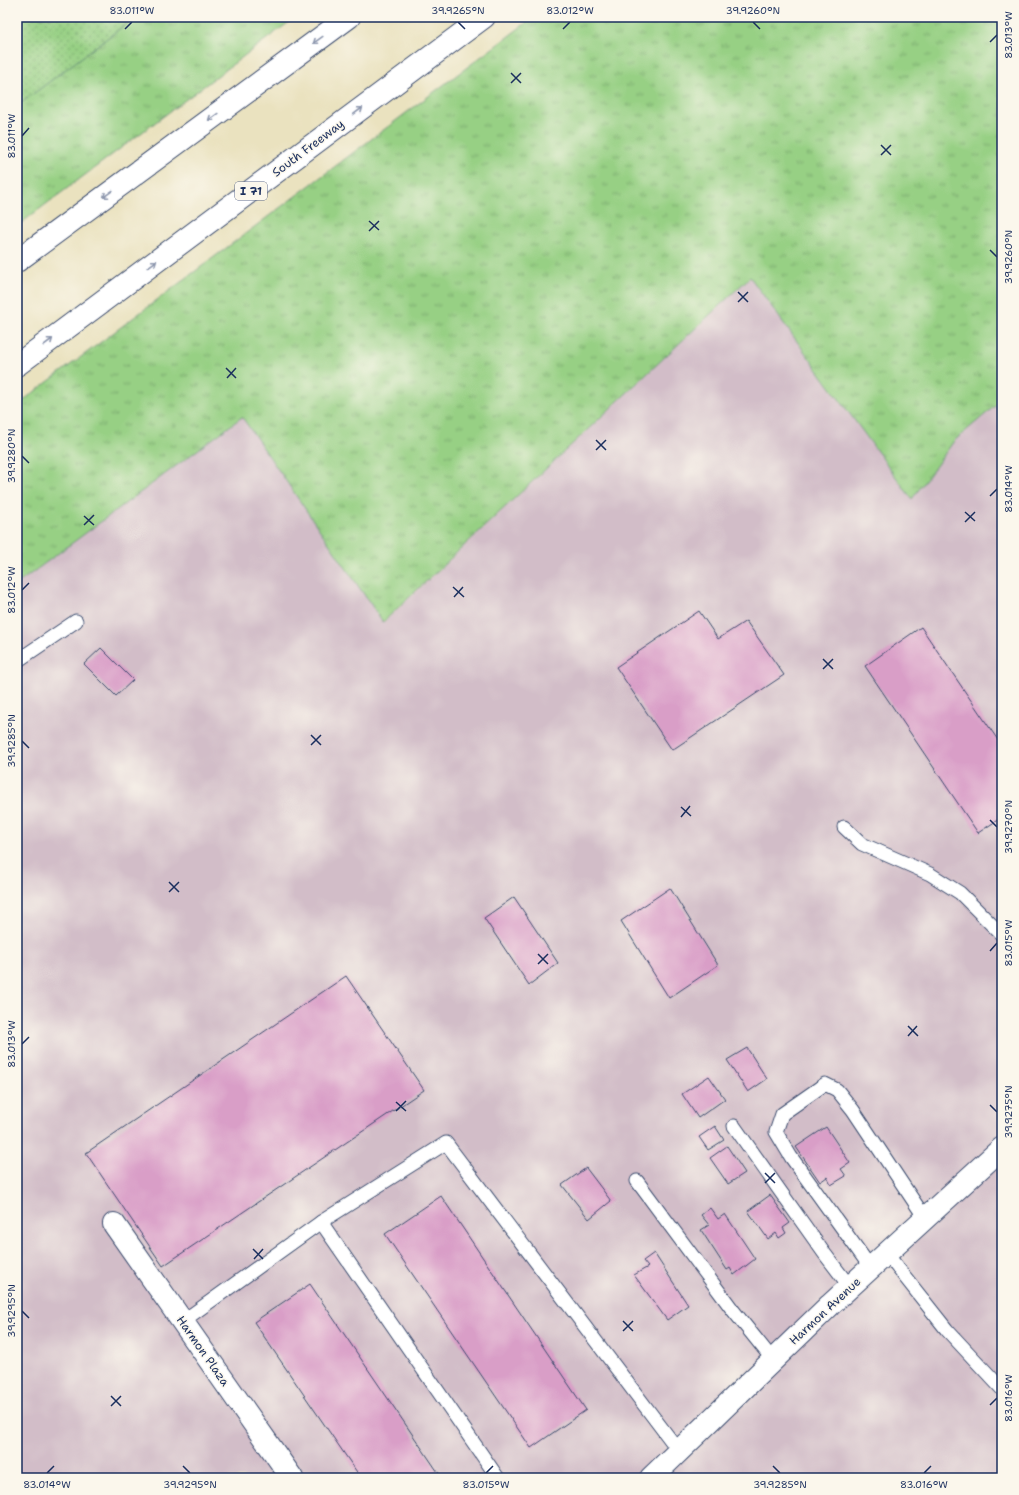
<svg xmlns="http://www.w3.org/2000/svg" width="1019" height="1495" font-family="'Shantell Sans',sans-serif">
<defs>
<pattern id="grass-tufts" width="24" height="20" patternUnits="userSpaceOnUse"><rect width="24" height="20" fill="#97d084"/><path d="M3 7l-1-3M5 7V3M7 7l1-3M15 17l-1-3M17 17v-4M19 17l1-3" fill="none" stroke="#7aa96f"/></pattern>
<pattern id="park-dots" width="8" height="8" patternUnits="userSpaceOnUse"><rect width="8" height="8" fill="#97d084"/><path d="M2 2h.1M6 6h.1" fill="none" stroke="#7aa96f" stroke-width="1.8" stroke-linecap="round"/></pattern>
</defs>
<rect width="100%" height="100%" fill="#fbf7ec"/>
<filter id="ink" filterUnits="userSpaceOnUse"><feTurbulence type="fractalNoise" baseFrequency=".025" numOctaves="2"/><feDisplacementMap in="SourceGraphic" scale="8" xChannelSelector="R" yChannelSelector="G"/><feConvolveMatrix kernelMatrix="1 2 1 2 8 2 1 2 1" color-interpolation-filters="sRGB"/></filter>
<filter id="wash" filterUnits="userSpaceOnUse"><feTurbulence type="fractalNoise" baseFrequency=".012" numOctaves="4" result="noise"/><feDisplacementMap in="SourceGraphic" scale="16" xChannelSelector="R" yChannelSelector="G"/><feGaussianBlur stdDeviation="0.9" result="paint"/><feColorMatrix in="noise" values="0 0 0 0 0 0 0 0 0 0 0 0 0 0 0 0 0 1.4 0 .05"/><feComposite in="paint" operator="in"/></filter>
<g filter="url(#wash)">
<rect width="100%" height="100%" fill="#eae2bf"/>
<polygon fill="#d2bdc8" points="750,277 912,499 954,441 1002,400 1002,1478 17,1478 17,584 242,417 384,622"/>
<g fill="url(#grass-tufts)" stroke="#598071">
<polygon points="135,17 296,17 17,226 17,106"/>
<polygon points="534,17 1002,17 1002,400 954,441 912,499 750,277 383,622 242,417 17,584 17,405"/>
</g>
<polygon fill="url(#park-dots)" stroke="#598071" points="17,17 135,17 17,106"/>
<g id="blocks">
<g fill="#d99ec7">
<polygon points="699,611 718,639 746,621 784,675 672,750 616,667"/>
<polygon points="921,627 1002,746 1002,817 978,833 865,666"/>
<polygon points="101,648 133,680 116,696 84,664"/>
<polygon points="670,888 718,965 669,998 621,921"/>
<polygon points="514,897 558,963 529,985 484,918"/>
<polygon points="346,976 424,1090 163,1266 86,1153"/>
<polygon points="747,1048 767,1079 748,1092 727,1060"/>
<polygon points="709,1076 725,1099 698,1118 682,1094"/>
<polygon points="715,1126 724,1140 708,1150 699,1137"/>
<polygon points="826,1127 850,1163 841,1169 846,1176 831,1185 827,1177 820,1182 796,1147"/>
<polygon points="727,1146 745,1173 728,1184 710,1158"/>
<polygon points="586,1168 611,1201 589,1219 562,1185"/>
<polygon points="770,1195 790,1223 783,1228 786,1233 779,1238 776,1233 768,1239 748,1211"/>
<polygon points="441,1196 586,1410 531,1448 385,1234"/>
<polygon points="710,1208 718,1219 725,1214 755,1259 734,1275 730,1268 727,1270 701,1230 709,1225 701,1215"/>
<polygon points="654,1253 688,1305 667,1320 634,1275 648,1267 643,1261"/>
<polygon points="310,1284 442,1478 361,1478 254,1322"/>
</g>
</g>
</g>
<g filter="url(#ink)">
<use href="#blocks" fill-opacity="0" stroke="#3a4a6d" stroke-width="1"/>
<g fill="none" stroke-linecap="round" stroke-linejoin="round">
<g stroke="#3a4a6d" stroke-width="15">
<g id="lane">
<polyline points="17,661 76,621"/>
<polyline points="844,827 862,844 930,874 960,893 1002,935"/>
<polyline points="734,1126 824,1253 850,1287"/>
<polyline points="637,1181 732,1309 773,1360"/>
<polyline points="886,1253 947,1330 1002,1389"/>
<polyline points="871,1268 791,1157 776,1132 782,1114 825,1084 837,1090 853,1110 925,1218"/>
<polyline points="183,1321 321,1222"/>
<polyline points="498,1478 321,1222 446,1143 679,1451"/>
</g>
</g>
<g stroke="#3a4a6d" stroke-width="24">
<polyline id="street" points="114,1224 292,1478"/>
</g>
<g stroke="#3a4a6d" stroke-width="24">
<polyline id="secondary" points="651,1478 830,1305 1002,1148"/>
</g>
<g stroke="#3a4a6d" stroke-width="24">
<g id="highway">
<polyline points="17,261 349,17"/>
<polyline points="17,365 484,17"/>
</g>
</g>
<use href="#lane" stroke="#fff" stroke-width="13"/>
<use href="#street" stroke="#fff" stroke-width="22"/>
<use href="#secondary" stroke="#fff" stroke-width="22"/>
<use href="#highway" stroke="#fff" stroke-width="22"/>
</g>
<defs><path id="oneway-shaft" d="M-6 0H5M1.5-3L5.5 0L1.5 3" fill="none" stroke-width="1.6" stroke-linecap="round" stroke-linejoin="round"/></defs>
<g stroke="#8d97ae">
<use href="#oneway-shaft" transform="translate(318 40) rotate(144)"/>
<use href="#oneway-shaft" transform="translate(358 111) rotate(-37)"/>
<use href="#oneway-shaft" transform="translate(213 117) rotate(144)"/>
<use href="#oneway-shaft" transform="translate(108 194) rotate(144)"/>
<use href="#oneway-shaft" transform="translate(152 264) rotate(-36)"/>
<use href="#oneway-shaft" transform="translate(48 342) rotate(-37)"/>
</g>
</g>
<path fill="none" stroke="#1b2f5e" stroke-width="1.5" d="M458,22l7,7M753,22l7,7M125,29l7,-7M563,29l7,-7M990,42l7,-7M511,73l10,10M511,83l10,-10M22,136l7,-8M881,145l10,10M881,155l10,-10M369,221l10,9M369,231l10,-10M990,250l7,7M738,292l10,10M738,302l10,-10M226,368l10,10M227,378l9,-10M596,440l10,10M596,450l10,-10M22,456l7,7M990,496l7,-7M965,512l10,9M84,516l10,9M965,522l10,-10M84,525l10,-10M453,587l11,10M22,590l7,-7M454,597l9,-10M823,659l10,10M823,669l10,-10M311,735l10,10M22,741l7,7M311,745l10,-10M681,807l10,9M681,817l9,-11M990,820l7,7M169,882l10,10M169,892l10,-10M990,951l7,-8M538,954l10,10M538,964l10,-10M908,1026l10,10M908,1036l9,-10M22,1044l7,-7M396,1102l10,9M990,1105l7,7M396,1111l10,-10M765,1173l10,10M765,1183l10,-10M253,1249l10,10M254,1259l9,-10M22,1311l7,7M623,1321l10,10M623,1331l10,-10M111,1396l10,10M990,1405l7,-7M111,1406l10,-10M183,1466l7,7M773,1466l7,7M47,1473l7,-7M486,1473l7,-7M924,1473l7,-7"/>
<g text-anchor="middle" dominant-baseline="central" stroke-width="3" stroke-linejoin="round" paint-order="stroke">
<rect fill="#fbf7ec" stroke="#5e6b89" stroke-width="1" x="235" y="182" width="32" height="18" rx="3"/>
<g font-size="11" font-weight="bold" fill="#1b2f5e">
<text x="251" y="191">I 71</text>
</g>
<g font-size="12" fill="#1b2f5e" stroke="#fbf7ec">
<text transform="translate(308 148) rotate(-37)">South Freeway</text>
<text transform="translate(825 1311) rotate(-43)">Harmon Avenue</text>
<text transform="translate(203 1351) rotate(55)">Harmon Plaza</text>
</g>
</g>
<rect width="1019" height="1495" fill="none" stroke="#fbf7ec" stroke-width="44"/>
<rect x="22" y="22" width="975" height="1451" fill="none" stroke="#1b2f5e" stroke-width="1.5"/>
<g font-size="10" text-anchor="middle" fill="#1b2f5e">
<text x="132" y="14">83.011°W</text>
<text x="458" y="14">39.9265°N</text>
<text x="570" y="14">83.012°W</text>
<text x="753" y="14">39.9260°N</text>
<text transform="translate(1008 35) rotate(-90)" y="4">83.013°W</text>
<text transform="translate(11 136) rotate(-90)" y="4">83.011°W</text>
<text transform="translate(1008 257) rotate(-90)" y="4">39.9260°N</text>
<text transform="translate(11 456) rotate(-90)" y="4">39.9280°N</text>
<text transform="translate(1008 489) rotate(-90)" y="4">83.014°W</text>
<text transform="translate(11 590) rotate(-90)" y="4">83.012°W</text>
<text transform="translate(11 741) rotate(-90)" y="4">39.9285°N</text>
<text transform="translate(1008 827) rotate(-90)" y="4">39.9270°N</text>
<text transform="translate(1008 943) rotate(-90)" y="4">83.015°W</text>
<text transform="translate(11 1044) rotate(-90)" y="4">83.013°W</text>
<text transform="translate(1008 1112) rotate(-90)" y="4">39.9275°N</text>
<text transform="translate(11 1311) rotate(-90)" y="4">39.9295°N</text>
<text transform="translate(1008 1398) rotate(-90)" y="4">83.016°W</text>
<text x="47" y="1488">83.014°W</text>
<text x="190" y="1488">39.9295°N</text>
<text x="486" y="1488">83.015°W</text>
<text x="780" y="1488">39.9285°N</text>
<text x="924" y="1488">83.016°W</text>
</g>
</svg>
